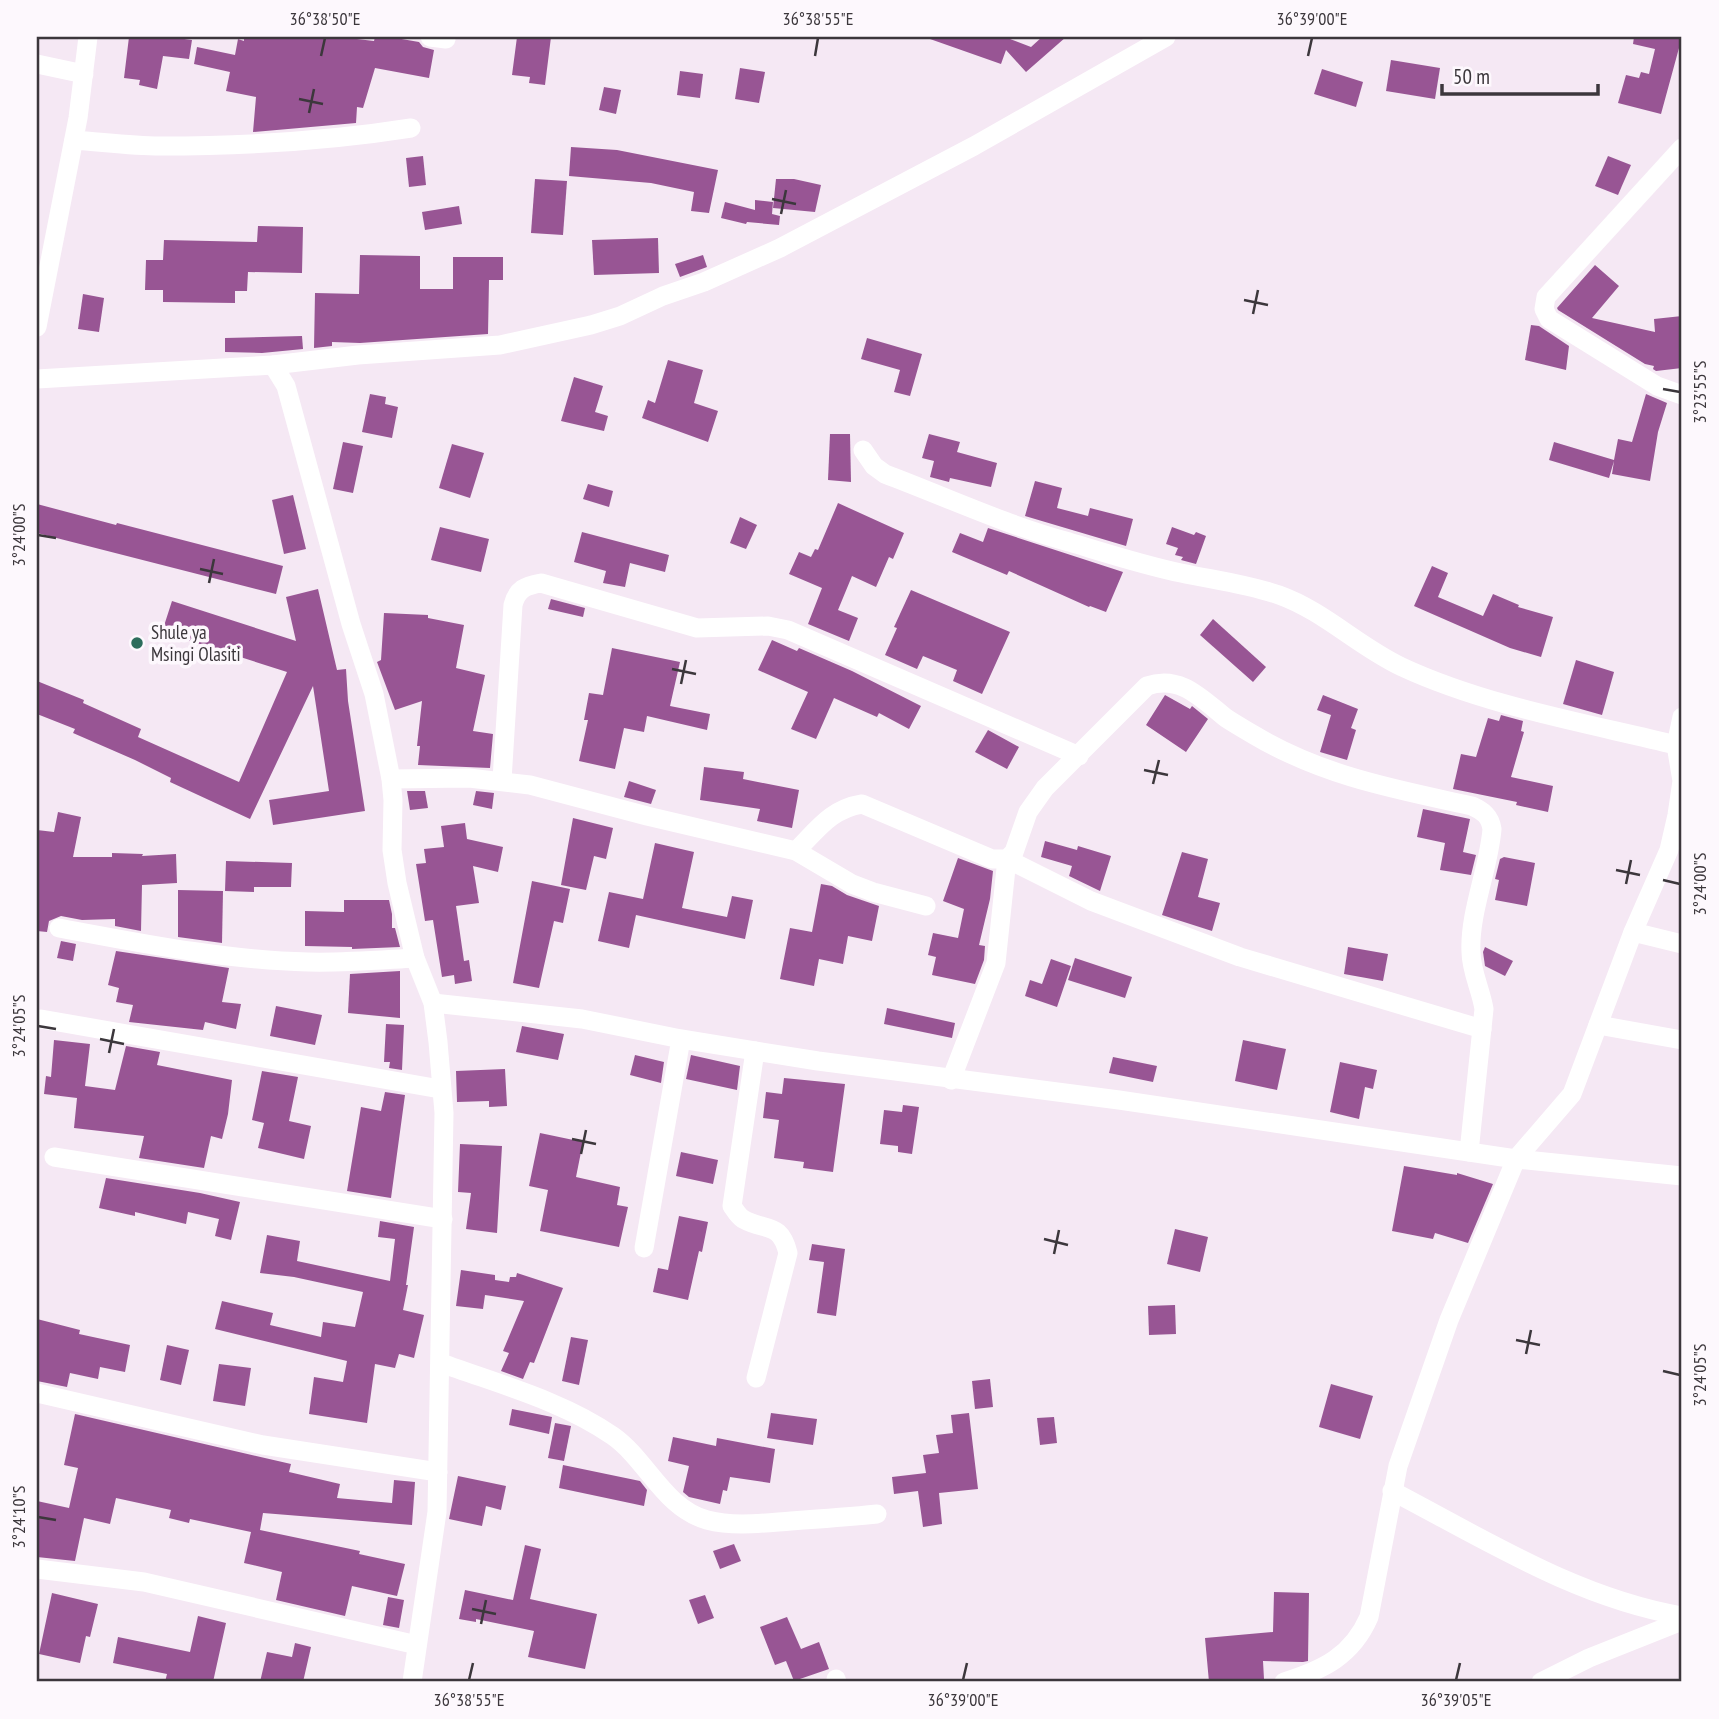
<svg xmlns="http://www.w3.org/2000/svg" width="1719" height="1719" font-family="'PT Sans Narrow',sans-serif">
<rect width="100%" height="100%" fill="#f5e8f4"/>
<g fill="#985594">
<polygon points="129,37 169,37 192,40 189,59 163,56 157,89 139,85 140,80 124,78"/>
<polygon points="244,37 340,37 374,41 375,37 390,37 419,42 423,47 434,50 429,78 375,68 363,108 357,107 356,123 253,132 256,97 226,91 230,72 194,64 197,47 235,55 238,39 244,41"/>
<polygon points="517,37 551,37 545,85 529,83 530,77 512,75"/>
<polygon points="931,37 1011,37 1010,39 1031,47 1042,37 1066,37 1026,72 1006,50 1001,64 930,39"/>
<polygon points="1634,37 1682,37 1661,114 1618,103 1626,75 1639,78 1641,72 1649,74 1655,49 1633,44"/>
<polygon points="1391,60 1440,68 1435,99 1386,91"/>
<polygon points="740,68 765,72 759,103 735,99"/>
<polygon points="1322,69 1363,82 1356,107 1314,94"/>
<polygon points="680,71 703,74 700,98 677,95"/>
<polygon points="604,87 621,90 616,114 599,110"/>
<polygon points="571,147 617,150 718,170 709,213 691,211 694,192 651,183 569,176"/>
<polygon points="423,156 426,185 409,187 406,158"/>
<polygon points="1608,156 1631,165 1618,195 1595,186"/>
<polygon points="535,179 567,181 563,235 531,233"/>
<polygon points="776,179 794,179 821,185 815,212 773,208"/>
<polygon points="755,200 773,202 772,214 780,216 779,225 747,222 746,224 721,218 725,202 755,210"/>
<polygon points="459,206 462,224 425,230 422,212"/>
<polygon points="258,226 303,227 302,273 248,272 247,291 235,291 235,303 163,302 163,290 145,290 146,260 163,260 164,240 257,242"/>
<polygon points="658,238 659,273 594,275 592,240"/>
<polygon points="360,255 420,256 420,289 453,289 453,257 503,257 503,280 489,280 488,334 360,343 332,342 332,346 314,348 315,293 359,294"/>
<polygon points="703,255 707,267 680,277 675,264"/>
<polygon points="1595,265 1619,286 1592,318 1655,332 1654,319 1682,316 1682,368 1656,371 1653,369 1654,366 1645,364 1558,310 1557,308"/>
<polygon points="83,294 104,298 99,332 78,329"/>
<polygon points="1531,325 1539,326 1569,346 1566,370 1525,360"/>
<polygon points="302,336 303,349 262,353 225,352 225,338"/>
<polygon points="867,338 922,354 910,396 894,392 900,370 861,359"/>
<polygon points="668,360 703,370 694,403 718,411 708,442 642,418 648,400 655,403"/>
<polygon points="574,377 603,386 595,412 608,416 604,431 561,421"/>
<polygon points="370,394 386,397 385,404 398,407 392,438 362,432"/>
<polygon points="1646,394 1667,403 1658,432 1650,481 1612,474 1614,461 1609,478 1549,460 1554,442 1614,460 1618,439 1632,442"/>
<polygon points="830,434 850,434 851,482 828,480"/>
<polygon points="929,434 960,442 957,452 997,463 991,487 950,478 949,482 930,477 934,461 922,458"/>
<polygon points="343,442 363,446 353,493 333,489"/>
<polygon points="452,444 484,453 470,498 439,488"/>
<polygon points="1035,481 1062,488 1057,508 1088,516 1090,508 1133,519 1126,546 1025,516"/>
<polygon points="588,484 613,491 609,507 583,499"/>
<polygon points="293,495 306,549 284,554 272,500"/>
<polygon points="838,503 904,533 893,559 889,557 876,587 852,576 838,610 858,618 849,641 808,624 822,588 789,574 799,552 811,557 815,549 818,550"/>
<polygon points="37,504 116,525 117,523 283,566 276,594 37,533"/>
<polygon points="740,517 757,525 746,549 730,543"/>
<polygon points="440,527 489,539 481,572 431,560"/>
<polygon points="1172,527 1194,535 1196,532 1206,536 1196,564 1181,560 1183,557 1175,555 1178,548 1166,544"/>
<polygon points="988,528 1123,572 1106,612 1090,606 1089,607 1009,571 1007,575 952,552 960,533 983,542"/>
<polygon points="582,532 669,555 665,572 630,563 625,587 603,583 606,571 574,562"/>
<polygon points="1432,566 1448,573 1438,597 1483,616 1493,594 1519,605 1518,607 1553,617 1541,657 1510,648 1414,606"/>
<polygon points="318,589 337,670 346,669 348,701 365,811 273,825 269,800 329,791 313,686 250,819 170,782 171,778 135,760 73,733 75,729 37,714 37,681 84,700 83,703 141,729 138,737 239,782 287,672 162,632 172,601 296,641 286,597"/>
<polygon points="911,590 1010,632 982,694 953,681 957,670 923,656 917,669 885,655 897,628 894,627"/>
<polygon points="551,599 585,608 583,617 548,609"/>
<polygon points="384,613 428,615 428,618 464,625 456,668 485,675 473,731 493,734 490,768 418,765 420,746 417,746 422,701 395,710 377,662 381,660"/>
<polygon points="1213,619 1266,667 1253,682 1200,635"/>
<polygon points="772,640 797,651 799,648 852,671 921,706 909,729 879,713 877,717 834,698 816,739 791,729 808,692 758,670"/>
<polygon points="612,648 680,662 670,706 710,714 707,730 647,716 644,732 624,728 615,769 579,761 588,720 584,720 589,693 603,695"/>
<polygon points="1576,660 1614,672 1602,715 1563,704"/>
<polygon points="1165,695 1190,709 1192,706 1208,719 1186,752 1146,725"/>
<polygon points="1323,695 1358,709 1351,728 1356,730 1347,760 1320,752 1331,715 1317,710"/>
<polygon points="1501,715 1523,721 1521,731 1524,732 1511,777 1553,786 1548,812 1516,805 1517,802 1453,789 1461,754 1476,757 1488,718 1499,721"/>
<polygon points="988,730 1019,747 1007,769 975,752"/>
<polygon points="704,767 744,772 743,779 799,790 792,828 757,821 760,809 700,800"/>
<polygon points="629,781 656,790 651,804 624,797"/>
<polygon points="407,791 425,791 428,808 410,810"/>
<polygon points="476,791 494,793 492,809 473,805"/>
<polygon points="1423,809 1470,819 1463,852 1476,855 1471,875 1440,870 1445,843 1417,837"/>
<polygon points="58,812 81,817 73,857 112,857 112,853 143,854 142,856 176,854 177,883 142,885 141,931 115,926 115,919 82,920 61,916 49,921 47,932 37,931 37,830 54,832"/>
<polygon points="573,818 613,828 606,859 594,856 586,890 561,885"/>
<polygon points="465,823 467,839 503,847 498,872 473,866 479,903 456,906 464,961 469,960 472,981 455,984 454,975 442,977 433,920 425,921 416,864 426,863 424,849 444,847 441,826"/>
<polygon points="1045,841 1077,850 1078,846 1111,856 1100,891 1069,876 1072,866 1041,857"/>
<polygon points="655,843 694,852 682,908 727,917 732,896 753,900 745,939 636,915 629,948 598,941 609,892 643,899"/>
<polygon points="1182,852 1208,859 1198,897 1220,903 1212,931 1162,915"/>
<polygon points="1504,857 1535,863 1527,906 1495,900 1499,880 1495,879 1500,859"/>
<polygon points="958,858 993,871 990,899 979,945 985,946 984,960 975,984 932,975 936,957 928,955 933,933 958,938 964,909 943,901"/>
<polygon points="226,861 292,863 291,887 254,887 254,892 225,891"/>
<polygon points="532,881 570,889 563,923 554,921 539,988 513,983"/>
<polygon points="821,884 832,886 847,895 879,906 872,941 848,936 843,964 819,959 814,986 780,979 790,928 812,932"/>
<polygon points="178,890 223,891 222,943 178,937"/>
<polygon points="344,900 389,900 392,914 392,928 395,928 400,947 352,949 352,947 305,946 305,911 344,912"/>
<polygon points="61,941 76,944 73,961 57,958"/>
<polygon points="1348,947 1388,954 1383,981 1344,974"/>
<polygon points="1485,947 1513,961 1505,976 1485,966 1483,952"/>
<polygon points="116,951 229,968 222,1002 241,1004 236,1029 205,1022 203,1030 129,1022 133,1005 116,1002 119,988 108,985"/>
<polygon points="1075,958 1132,977 1125,998 1068,980"/>
<polygon points="1051,959 1071,966 1057,1007 1025,996 1030,980 1042,984"/>
<polygon points="400,971 400,1018 348,1013 350,974"/>
<polygon points="276,1006 322,1015 315,1045 270,1036"/>
<polygon points="887,1008 955,1023 952,1038 884,1024"/>
<polygon points="386,1024 404,1025 402,1070 389,1068 390,1062 384,1062"/>
<polygon points="522,1026 564,1034 558,1060 516,1052"/>
<polygon points="54,1040 90,1044 85,1086 115,1090 126,1046 160,1052 157,1065 232,1080 228,1114 222,1139 211,1136 204,1168 139,1158 144,1136 74,1128 77,1098 44,1094 46,1076 51,1077"/>
<polygon points="1243,1040 1286,1049 1277,1090 1235,1081"/>
<polygon points="635,1055 664,1062 661,1083 630,1075"/>
<polygon points="691,1055 740,1066 737,1090 686,1079"/>
<polygon points="1113,1057 1157,1066 1153,1082 1109,1073"/>
<polygon points="1340,1062 1377,1070 1373,1089 1365,1087 1359,1119 1330,1112"/>
<polygon points="505,1069 507,1106 489,1107 489,1101 457,1102 456,1071"/>
<polygon points="262,1071 298,1077 289,1121 311,1126 304,1159 258,1148 264,1123 252,1120"/>
<polygon points="784,1078 845,1084 833,1172 803,1168 804,1162 774,1158 779,1120 763,1118 766,1092 782,1094"/>
<polygon points="385,1092 405,1095 391,1198 347,1191 361,1107 381,1111"/>
<polygon points="903,1105 919,1107 912,1154 898,1152 898,1146 880,1144 884,1110 902,1112"/>
<polygon points="540,1133 583,1142 576,1177 620,1187 617,1205 628,1207 619,1247 540,1231 548,1190 529,1186"/>
<polygon points="460,1144 502,1146 497,1233 466,1229 471,1193 458,1192"/>
<polygon points="681,1152 718,1160 713,1184 676,1176"/>
<polygon points="1404,1166 1457,1175 1457,1173 1493,1184 1468,1243 1435,1233 1433,1239 1392,1231"/>
<polygon points="106,1178 200,1193 240,1202 231,1240 215,1236 219,1219 188,1212 186,1224 135,1212 135,1216 99,1208"/>
<polygon points="679,1216 708,1222 702,1252 699,1251 688,1300 653,1292 658,1268 668,1270"/>
<polygon points="380,1221 414,1227 406,1285 408,1285 403,1310 424,1315 414,1358 399,1354 395,1368 375,1364 367,1423 309,1414 314,1377 343,1382 347,1361 215,1329 222,1301 273,1313 270,1325 321,1337 323,1322 355,1327 363,1292 294,1277 260,1273 267,1235 300,1241 297,1261 390,1281 395,1239 378,1237"/>
<polygon points="1175,1229 1208,1237 1200,1272 1167,1264"/>
<polygon points="812,1244 845,1249 836,1316 817,1313 824,1262 809,1260"/>
<polygon points="461,1270 495,1275 495,1280 509,1282 510,1277 516,1277 517,1273 563,1288 534,1363 530,1362 523,1379 501,1371 509,1353 503,1351 524,1301 485,1295 483,1309 456,1306"/>
<polygon points="1175,1305 1176,1334 1149,1335 1148,1306"/>
<polygon points="37,1319 80,1330 79,1334 130,1345 125,1372 100,1367 98,1379 70,1373 67,1387 37,1381"/>
<polygon points="571,1337 588,1340 579,1385 562,1381"/>
<polygon points="167,1345 189,1350 181,1385 160,1380"/>
<polygon points="219,1364 251,1368 245,1406 213,1401"/>
<polygon points="990,1379 993,1407 975,1409 972,1381"/>
<polygon points="1331,1384 1373,1396 1360,1439 1319,1427"/>
<polygon points="512,1409 552,1417 549,1434 509,1425"/>
<polygon points="771,1413 817,1419 813,1445 767,1438"/>
<polygon points="969,1413 978,1489 939,1493 942,1524 923,1527 918,1491 894,1494 892,1477 926,1473 923,1455 939,1453 936,1435 953,1433 951,1415"/>
<polygon points="75,1414 291,1464 289,1472 340,1484 337,1498 392,1503 394,1480 415,1482 412,1525 263,1513 260,1530 360,1551 359,1554 405,1564 397,1596 352,1586 345,1616 276,1600 282,1572 244,1563 251,1532 190,1519 189,1523 169,1518 171,1510 116,1498 110,1524 84,1518 75,1561 37,1557 37,1501 69,1508 78,1468 64,1465"/>
<polygon points="1054,1417 1057,1443 1040,1445 1037,1418"/>
<polygon points="555,1423 571,1426 564,1461 548,1458"/>
<polygon points="673,1437 716,1446 717,1438 775,1449 770,1483 730,1477 727,1491 723,1490 720,1504 689,1497 683,1492 689,1466 668,1461"/>
<polygon points="563,1465 640,1481 647,1490 644,1506 559,1488"/>
<polygon points="458,1476 506,1486 501,1510 486,1506 482,1526 449,1519"/>
<polygon points="734,1544 741,1561 720,1569 713,1551"/>
<polygon points="525,1545 541,1549 530,1599 597,1614 585,1669 528,1657 534,1631 476,1619 476,1622 459,1619 465,1590 513,1600"/>
<polygon points="1274,1592 1309,1593 1308,1661 1303,1662 1263,1661 1264,1679 1209,1682 1205,1638 1273,1632"/>
<polygon points="52,1593 98,1604 90,1637 86,1636 80,1663 39,1654"/>
<polygon points="705,1595 714,1618 698,1624 689,1600"/>
<polygon points="388,1597 404,1600 399,1628 383,1625"/>
<polygon points="198,1616 226,1623 213,1682 165,1682 167,1674 113,1663 118,1637 190,1652"/>
<polygon points="787,1617 801,1649 819,1642 829,1669 794,1681 786,1661 775,1665 760,1627"/>
<polygon points="295,1643 311,1647 303,1682 260,1682 267,1652 292,1657"/>
</g>
<g fill="none" stroke-linecap="round" stroke-linejoin="round">
<g stroke="#fff" stroke-width="19">
<polyline points="430,37 446,39"/>
<polyline points="37,64 84,74"/>
<path d="M74,140c29,2 57,6 86,6 83,0 169,-5 251,-18"/>
<polyline points="1682,148 1546,297 1544,309 1549,319 1657,386 1682,395"/>
<polyline points="37,327 78,118 88,37"/>
<polyline points="273,365 286,386 351,624 374,694 391,779 393,800 392,850 397,883 415,958 433,1003 438,1042 444,1113 437,1512 412,1682"/>
<polyline points="37,379 273,365 358,355 500,345 591,325 620,316 663,296 704,282 780,248 974,146 1166,37"/>
<path d="M863,450l11,16 11,8c61,23 121,51 184,68 37,11 74,23 112,31 33,7 66,11 98,22 45,16 80,52 123,72 84,39 184,56 274,78"/>
<polyline points="391,779 469,778 530,785 647,816 796,851 852,884 873,892 926,906"/>
<path d="M502,780l11,-175c4,-16 12,-19 28,-22l156,45 71,-2 20,4 291,126"/>
<path d="M796,851c22,-22 35,-42 66,-47l130,55h15l7,-7 14,-40 17,-24 102,-102c33,-12 55,13 79,32 9,6 18,11 28,17 69,41 140,54 218,71 11,5 18,10 20,23 -3,39 -23,84 -21,123 0,19 10,38 13,57l-15,143"/>
<path d="M59,928c81,15 165,32 249,34 35,1 71,-2 107,-4"/>
<polyline points="1633,932 1682,944"/>
<polyline points="433,1003 582,1019 681,1039 818,1061 1119,1100 1516,1159 1682,1176"/>
<polyline points="41,1019 440,1089"/>
<polyline points="1598,1025 1682,1040"/>
<path d="M755,1051l-23,155c3,4 6,10 11,13 23,13 37,2 45,34l-32,125"/>
<polyline points="951,1080 996,963 1007,859 1091,901 1240,957 1482,1029"/>
<polyline points="54,1157 443,1219"/>
<polyline points="644,1248 681,1039"/>
<path d="M441,1363c57,21 122,38 172,73 34,24 51,72 94,84 27,7 56,3 84,1 29,-2 57,-4 86,-7"/>
<polyline points="37,1393 263,1445 438,1472"/>
<path d="M1392,1491c94,49 185,107 290,125"/>
<polyline points="37,1569 144,1582 417,1645"/>
<polyline points="836,1679 837,1682"/>
<path d="M1284,1682c39,-12 68,-26 85,-65l29,-151 51,-146 67,-161 56,-65 61,-162 36,-82 8,-35 5,-34 -6,-36 6,-28"/>
<polyline points="1541,1682 1589,1658 1682,1621"/>
</g>
</g>
<path fill="none" stroke="#3c373c" stroke-width="2.5" d="M321,56l4,-18M815,56l3,-18M1308,56l4,-18M299,99l24,5M309,113l5,-24M772,199l24,5M781,214l5,-24M1244,300l24,5M1253,314l5,-24M1663,389l17,3M38,535l18,3M200,569l23,5M209,583l5,-24M672,669l24,5M681,684l5,-24M1144,770l24,5M1153,784l6,-24M1616,870l24,5M1663,880l17,4M1626,884l5,-24M38,1026l18,3M100,1039l24,5M109,1053l5,-24M572,1139l24,5M581,1154l5,-24M1044,1239l24,6M1054,1254l5,-24M1516,1340l24,5M1526,1354l5,-24M1663,1371l17,4M38,1517l18,3M472,1609l24,5M481,1624l5,-24M469,1680l4,-17M963,1680l4,-17M1456,1680l4,-17"/>
<circle fill="#2d6d5c" stroke="#fdf8fd" stroke-width="2.5" cx="137" cy="643" r="7"/>
<g text-anchor="middle" dominant-baseline="central" stroke-width="7" stroke-linejoin="round" paint-order="stroke">
<g font-size="19" fill="#3c373c" stroke="#fdf8fd" text-anchor="start">
<text x="151" y="632">Shule ya<tspan x="151" dy="22">Msingi Olasiti</tspan></text>
</g>
</g>
<rect width="1719" height="1719" fill="none" stroke="#fdf8fd" stroke-width="77"/>
<path d="M1442 84v10h156v-10" fill="none" stroke="#3c373c" stroke-width="3.5"/>
<text x="1453" y="84" font-size="21" fill="#3c373c" stroke="#fdf8fd" stroke-width="5" paint-order="stroke">50 m</text>
<rect x="38" y="38" width="1642" height="1642" fill="none" stroke="#3c373c" stroke-width="2.5"/>
<g font-size="18" text-anchor="middle" fill="#3c373c">
<text x="325" y="25">36°38'50"E</text>
<text x="818" y="25">36°38'55"E</text>
<text x="1312" y="25">36°39'00"E</text>
<text transform="translate(1700 392) rotate(-90)" y="6">3°23'55"S</text>
<text transform="translate(19 535) rotate(-90)" y="6">3°24'00"S</text>
<text transform="translate(1700 884) rotate(-90)" y="6">3°24'00"S</text>
<text transform="translate(19 1026) rotate(-90)" y="6">3°24'05"S</text>
<text transform="translate(1700 1375) rotate(-90)" y="6">3°24'05"S</text>
<text transform="translate(19 1517) rotate(-90)" y="6">3°24'10"S</text>
<text x="469" y="1706">36°38'55"E</text>
<text x="963" y="1706">36°39'00"E</text>
<text x="1456" y="1706">36°39'05"E</text>
</g>
</svg>
